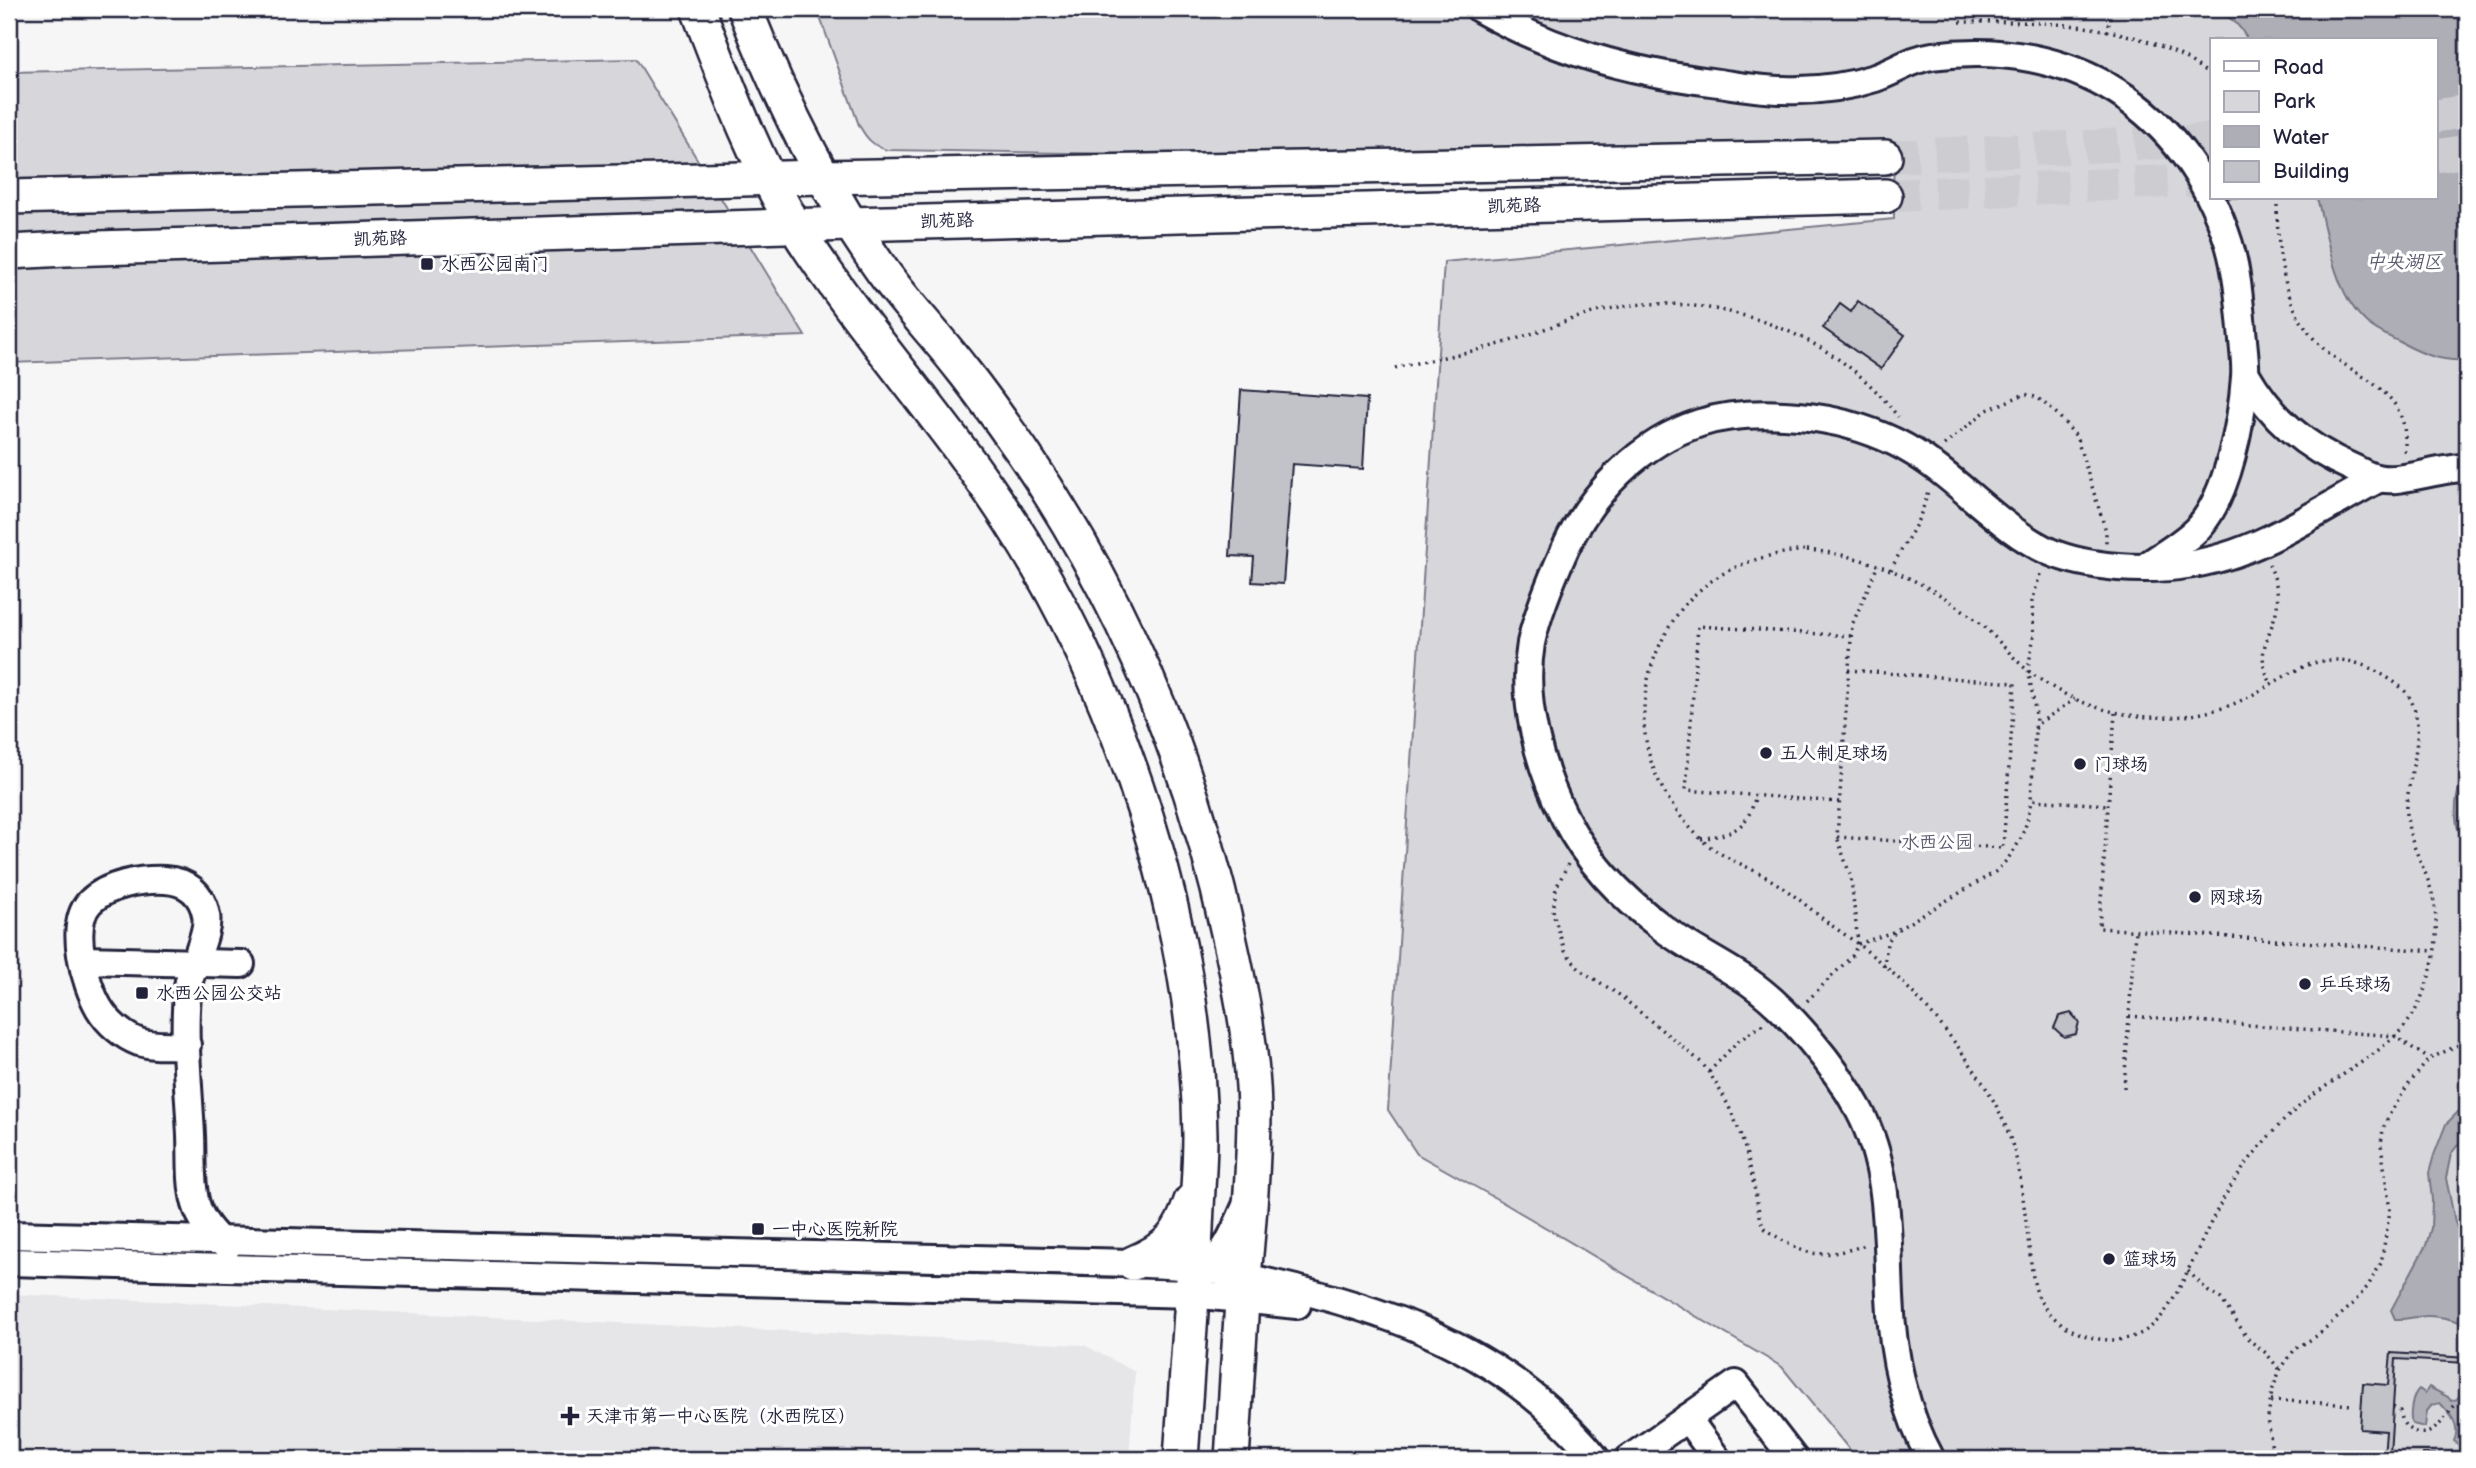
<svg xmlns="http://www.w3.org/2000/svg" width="2476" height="1468" font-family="'Balsamiq Sans','LXGW WenKai TC',sans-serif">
<rect width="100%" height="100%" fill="#f6f6f7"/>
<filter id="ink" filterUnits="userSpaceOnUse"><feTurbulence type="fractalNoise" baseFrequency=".0143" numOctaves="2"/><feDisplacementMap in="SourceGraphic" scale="14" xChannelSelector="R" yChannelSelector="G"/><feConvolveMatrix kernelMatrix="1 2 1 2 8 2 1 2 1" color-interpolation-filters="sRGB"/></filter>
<g filter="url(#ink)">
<polygon fill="#e6e6e9" points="9,1294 1084,1345 1135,1372 1129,1459 9,1459"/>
<g fill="#d7d7db" stroke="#7c7c8b" stroke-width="2" fill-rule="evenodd">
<path d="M817,9h1650v1450h-610l-75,-92 -285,-168 -80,-45 -29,-44 56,-848 450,-43 -1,-76 -705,12 -301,-5c-14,-4 -21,-12 -28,-25zM2212,40h224v158h-224z"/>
<polygon points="636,59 805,336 9,363 9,72"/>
</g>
<g fill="#aeaeb7" stroke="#767685" stroke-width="2">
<path d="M2186,9h281v351c-25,2 -45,-6 -67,-18 -10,-5 -24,-11 -33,-19 -33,-29 -39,-85 -50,-125h119v-158h-188c-5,-8 -13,-22 -24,-24 -17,-5 -16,7 -38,-7z"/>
<path d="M2467,774v72c-3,-6 -9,-14 -10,-21 -3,-16 -1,-39 10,-51z"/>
<path d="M2467,1103v30l-16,21 -5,24 9,44 12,31v71c-13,-4 -25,-8 -39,-8 -12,0 -21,4 -33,3l-4,-9 35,-65 5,-17 1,-28 -3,-27 5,-18 12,-31z"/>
<path d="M2429,1387l19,10 3,4 6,-2 5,-7 5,-1v55l-3,3 -10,-8c7,-16 -3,-26 -14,-38l-8,2 -5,6 -2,16 -13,-3c-3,-9 0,-29 7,-35l6,4z"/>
</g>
<g fill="#c2c2c9" stroke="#22223b" stroke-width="2">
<polygon points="1858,301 1905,335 1881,369 1823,328 1840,304 1851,312"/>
<polygon points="1241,390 1367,399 1363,469 1292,464 1283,584 1252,582 1254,557 1230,556"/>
<polygon points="2071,1013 2079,1022 2076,1034 2064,1037 2054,1028 2059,1016"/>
<polygon points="2391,1353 2467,1358 2467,1363 2396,1359 2390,1455 2422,1457 2423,1454 2435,1454 2435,1458 2462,1459 2384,1459 2386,1431 2360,1429 2363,1383 2388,1385"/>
</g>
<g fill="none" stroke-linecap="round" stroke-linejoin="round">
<g stroke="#ccccd1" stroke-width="33" stroke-dasharray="33 17" stroke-linecap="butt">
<polyline points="2436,116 2467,111"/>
<polyline points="2436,156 2467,151"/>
<polyline points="1885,157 2212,140"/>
<polyline points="1885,196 2212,179"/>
</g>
<g stroke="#22223b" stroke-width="32">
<g id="minor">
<path d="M1480,9c74,42 147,62 231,73 24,3 49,8 73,8 29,1 63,-3 91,-12 19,-6 36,-19 57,-22 140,-19 254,52 297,188 9,30 11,65 14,96 1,12 3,25 2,37 -3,43 -17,118 -46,150 -15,16 -37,28 -54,40"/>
<path d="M2246,374c26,45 59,73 107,94 7,3 16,9 24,10 24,6 63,-11 90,-10"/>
<polyline points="84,960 241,964"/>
<path d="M187,1045c-16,0 -32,2 -48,-3 -16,-6 -31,-19 -40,-34 -14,-24 -31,-83 -9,-106 18,-18 51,-23 75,-22 21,1 37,13 41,35 4,17 -15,51 -18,71 -6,44 1,104 3,149 1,22 -1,48 5,69 5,17 17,31 31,43"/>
<path d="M9,1235l1124,28c25,2 50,2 75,6 23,4 45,10 67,15 104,24 208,60 285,136 13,13 26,25 36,39"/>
<polyline points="9,1262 1192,1294 1297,1305"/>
<path d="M1198,1276c25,-16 35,-41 47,-68"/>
<polyline points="1687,1418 1717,1459"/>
<polyline points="1629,1459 1736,1384 1794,1459"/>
<path d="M1931,1459c-28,-51 -39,-105 -41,-163 -3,-63 0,-128 -31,-186 -23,-43 -70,-100 -110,-128 -28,-19 -58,-33 -85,-53 -39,-29 -77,-67 -99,-111 -26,-51 -44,-117 -34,-175 7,-32 20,-63 34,-94 26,-56 75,-107 135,-126 32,-10 66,-10 99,-7 33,3 67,12 96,26 58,28 99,85 155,110 21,9 45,13 68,15 113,9 167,-38 260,-88"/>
</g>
</g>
<g stroke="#22223b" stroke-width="38">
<g id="major">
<path d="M698,9c28,73 56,150 97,217 65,103 149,193 215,295 112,173 187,407 190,614 0,31 -3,63 -4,95 -4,76 -10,153 -15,229"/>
<path d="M745,9c36,91 79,180 136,260 24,34 54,65 80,99 21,26 41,55 61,83 101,148 170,312 207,486 13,57 24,115 25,173 0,56 -5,111 -10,167 -5,61 -8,121 -12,182"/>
<polyline points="9,197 822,177 1885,157"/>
<polyline points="9,252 66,249 850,224 1885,196"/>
<path d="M1133,1263c34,-14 47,-27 58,-62"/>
</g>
</g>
<g stroke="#22223b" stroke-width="3.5" stroke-dasharray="2 5" stroke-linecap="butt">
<path d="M1960,22c81,-1 187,-1 252,55"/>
<polyline points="2107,32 2112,9"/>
<path d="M2277,198c0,47 4,105 38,142 37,41 99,45 89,114"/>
<path d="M1395,368c36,-9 74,-15 109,-25 47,-15 92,-37 143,-39 93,-3 195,36 251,113"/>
<polyline points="1944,445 1987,410 2025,394 2038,398 2057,414 2076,436 2106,531 2106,543"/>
<path d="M1807,550c63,5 124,33 174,74 16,14 29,31 45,45 20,16 43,29 67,37 42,14 83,15 126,3 64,-19 93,-76 164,-34 10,6 23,14 28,25 17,36 -6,78 -4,114 1,23 11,41 19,61 18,45 11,93 -11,136 -19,36 -76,63 -108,89 -29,23 -56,55 -76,86 -16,25 -28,54 -41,80 -19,40 -37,81 -91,73 -19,-3 -42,-15 -54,-31 -13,-17 -13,-41 -16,-61 -4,-30 -6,-60 -13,-89 -7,-29 -20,-56 -37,-81 -33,-50 -72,-96 -120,-132 -10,-8 -21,-15 -31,-22 -20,-16 -39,-33 -62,-46 -22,-13 -47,-20 -66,-39 -60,-59 -74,-135 -32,-209 30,-53 81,-74 139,-79z"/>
<path d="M2269,564c7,16 11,31 7,48 -8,31 -22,41 -4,73"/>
<path d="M1891,570c14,-30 30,-46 37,-80"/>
<polyline points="2040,574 2032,602 2034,635 2028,669 2036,715 2031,800 2108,805"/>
<polyline points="1848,670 2015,683 2003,848 1837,837 1852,625 1878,565"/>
<polyline points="2115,713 2099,928 2435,951"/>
<polyline points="2035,729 2039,723 2075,699"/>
<polyline points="1839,802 1686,790 1698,626 1851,636"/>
<path d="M1701,839c33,-6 46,-9 55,-44"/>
<path d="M1568,864l-12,24 -3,25 12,38 15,19 38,24 84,69c24,32 39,66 48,104 5,21 7,40 13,60 42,30 53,33 103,18"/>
<polyline points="1858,944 1893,932"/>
<path d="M1884,967l3,-24 8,-12 100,-59c23,-21 32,-42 36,-72"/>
<polyline points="1807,1001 1852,956 1858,944 1851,878 1837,837"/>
<polyline points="2129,1016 2395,1036 2429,1059"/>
<polyline points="1709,1072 1737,1042 1763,1024"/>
<polyline points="2124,1088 2135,931"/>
<polyline points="2188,1271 2209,1292 2221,1299 2249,1340 2266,1353 2280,1370"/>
<polyline points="2271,1400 2354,1405"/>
<path d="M2393,1407l7,4c3,12 4,17 16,21 17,7 29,-15 39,-27l12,1"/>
<polyline points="2273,1459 2268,1418 2272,1391 2280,1370 2295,1349 2315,1337 2351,1306 2368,1286 2381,1263 2390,1211 2381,1144 2383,1129 2389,1115 2409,1084 2429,1059 2467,1041"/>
</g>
<use href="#minor" stroke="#fff" stroke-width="26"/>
<use href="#major" stroke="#fff" stroke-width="33"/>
</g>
</g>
<g fill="#22223b" stroke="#fff" stroke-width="2.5">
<rect x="420" y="257" width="14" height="14" rx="3.5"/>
<circle cx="1766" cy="753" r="7"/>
<circle cx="2080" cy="764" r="7"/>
<circle cx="2195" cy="897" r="7"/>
<circle cx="2305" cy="984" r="7"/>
<rect x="135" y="986" width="14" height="14" rx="3.5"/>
<rect x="751" y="1222" width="14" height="14" rx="3.5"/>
<circle cx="2109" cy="1259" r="7"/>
<path d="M566.5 1405.5h7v7h7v7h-7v7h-7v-7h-7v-7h7z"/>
</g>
<g text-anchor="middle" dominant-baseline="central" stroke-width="6" stroke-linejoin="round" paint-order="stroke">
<g font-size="18" fill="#22223b" stroke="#fff">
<text transform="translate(1514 206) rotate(-2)">凯苑路</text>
<text transform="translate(947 221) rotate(-2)">凯苑路</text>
<text transform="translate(380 239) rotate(-2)">凯苑路</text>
</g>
<g font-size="18" fill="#22223b" stroke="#fff" text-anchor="start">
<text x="441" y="264">水西公园南门</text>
<text x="1780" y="753">五人制足球场</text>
<text x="2094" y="764">‌门球场‌</text>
<text x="2209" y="897">网球场</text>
<text x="2319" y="984">乒乓球场</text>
<text x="156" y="993">水西公园公交站</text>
<text x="772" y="1229">一中心医院新院</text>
<text x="2123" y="1259">篮球场</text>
<text x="586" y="1416">天津市第一中心医院（水西院区）</text>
</g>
<g font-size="18" fill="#58586b" stroke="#fff">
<text x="1937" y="842">水西公园</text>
</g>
<g font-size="19" font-style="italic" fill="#5a5a6d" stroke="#fff">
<text x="2404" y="262">中央湖区</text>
</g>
</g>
<rect width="2476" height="1468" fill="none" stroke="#fff" stroke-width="35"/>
<rect x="18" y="18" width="2441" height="1433" fill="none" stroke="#22223b" stroke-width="2.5" filter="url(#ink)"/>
<rect x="2210" y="38" width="228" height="161" fill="#ffffff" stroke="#a7a7b1" stroke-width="2"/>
<rect x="2224" y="61" width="35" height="10" fill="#ffffff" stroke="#a7a7b1" stroke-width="2"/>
<text x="2273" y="74" font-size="21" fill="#22223b">Road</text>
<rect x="2224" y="91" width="35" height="21" fill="#d7d7db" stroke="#a7a7b1" stroke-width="2"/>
<text x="2273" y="108" font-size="21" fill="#22223b">Park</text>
<rect x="2224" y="126" width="35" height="21" fill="#aeaeb7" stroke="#a7a7b1" stroke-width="2"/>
<text x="2273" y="144" font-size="21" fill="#22223b">Water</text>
<rect x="2224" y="161" width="35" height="21" fill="#c2c2c9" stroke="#a7a7b1" stroke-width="2"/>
<text x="2273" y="178" font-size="21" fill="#22223b">Building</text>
</svg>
